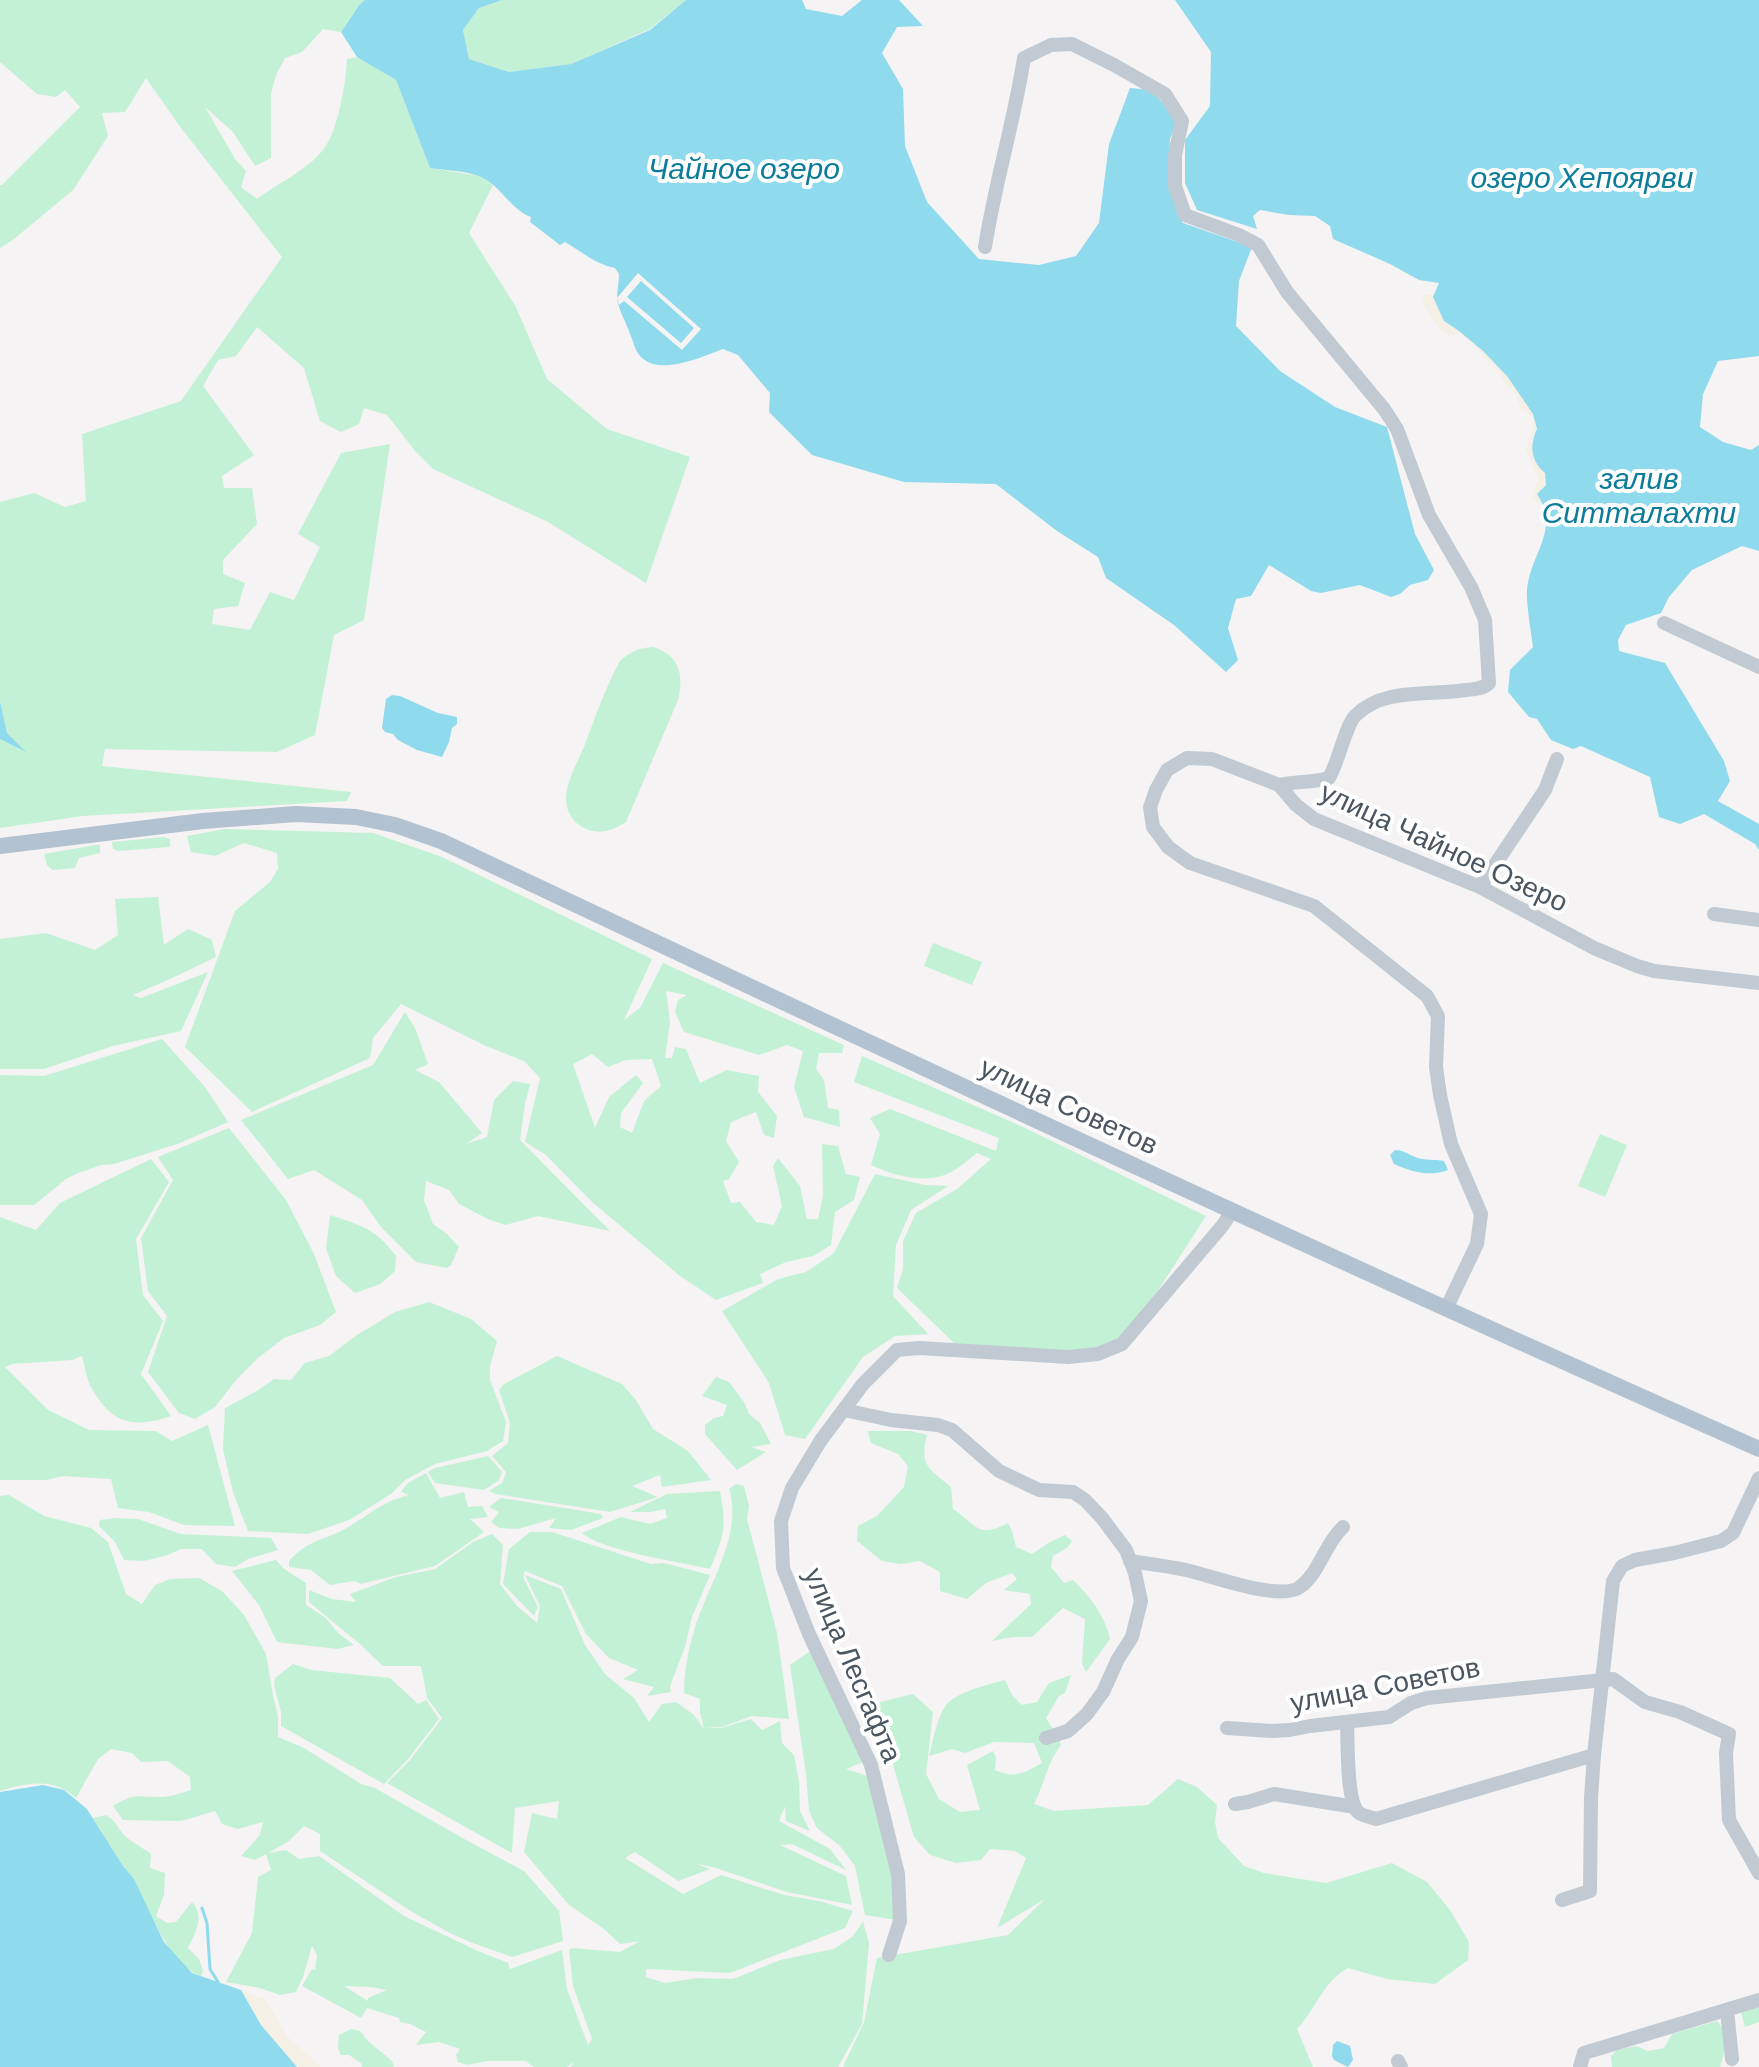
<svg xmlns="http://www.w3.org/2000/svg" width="1759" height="2067" font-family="'DM Sans',sans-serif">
<rect width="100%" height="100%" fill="#f5f3f3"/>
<g fill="#c3f1d5" fill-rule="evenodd">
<path d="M0,0h365l-5,4 -19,28 -18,-3 -21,23 -17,6 -9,17 -5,19v64l-16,8 -22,-34 -28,-25 30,52 11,12 -5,16 16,12c21,-16 49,-28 66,-49 15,-18 23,-68 24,-91l11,-2 38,23 34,88 50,8 13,9 -24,48 47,74 31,72 60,50 83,28 -44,126 -98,-61 -115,-53 -17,-17 -29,-37 -23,-7 -5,16 -18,8 -21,-11 -16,-53 -47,-41 -21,29 -18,4 -15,26 51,69 -32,21 2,12h28l5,36 -34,36v14l22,9 -7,23 -24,3 -2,15 38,6 20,-38 24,8 26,-53 -22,-13 43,-81 49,-9 -26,176 -30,15 -19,100 -38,17 -172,-3 -3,17 249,26 -4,9 -264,15 -83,12v-89l23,11 -16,-17 -7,-32v-199l34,-9 31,14 21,-6 -4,-67 99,-33 101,-144 -101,-129 -35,-50 -21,34 -23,1 6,23 -35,54 -59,49 -14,9v-63h2l78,-78 -15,-17 -9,7 -19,-3 -37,-32z"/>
<polygon points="502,0 686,0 650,29 571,64 509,72 469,59 463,30 479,8"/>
<path d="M653,647c27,8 31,29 25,53l-52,122c-12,8 -26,13 -40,7 -12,-5 -20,-17 -20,-30 0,-17 11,-36 18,-52 11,-29 21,-59 36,-86 11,-10 19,-13 33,-14z"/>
<path d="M224,829l149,4 69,24 210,102 -28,61 16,-12 23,-45 181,82 -2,8h-23l-3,16 8,11 4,28 11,2 1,17 -36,-10 -10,-30 9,-36 -16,-6 -28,10 -75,-23 -9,-20 3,-12 9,-5 -21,-4 4,31 -5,36h7l3,-11 11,2 14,34 27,-13 32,6 -1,16 19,24 -3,22 -10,-3 -8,-23 -25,10 -5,19 13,21 -10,17 -6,2 8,22 9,-1 16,20 18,3 8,-19 -9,-40 5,-8 22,28 7,33h11l5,-23 -1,-52 16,2 8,28 14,3 -6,23 -19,12 -4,33 -18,11 -27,6 -26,12 3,9 -47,17 -36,-24 -89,-75 -45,-46 -21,-13 15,-64 -16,-17 -38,-15 -85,-42 -28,34 -3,20 -118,54 -67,-65 50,-136 35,-29 8,-13 -1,-16 -33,-10 -29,13 -24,-4 -4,-16zM592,1054l16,13 18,-7 26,-1 9,27 -17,15 -12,32 -12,-6 1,-14 22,-30 -7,-8 -27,22 -14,31 -22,-64z"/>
<polygon points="164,837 170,839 170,847 118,851 113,849 112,842"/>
<polygon points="95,845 100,845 100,853 79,858 75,868 53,870 47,865 44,854"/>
<polygon points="158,897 164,945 188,929 212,940 216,957 170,979 133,995 141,998 208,972 181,1031 113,1046 44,1069 0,1069 0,939 46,933 95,950 118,935 115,899"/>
<polygon points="933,943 982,962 972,985 924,966"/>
<polygon points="405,1012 415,1028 428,1064 415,1070 439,1082 482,1133 466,1144 487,1137 494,1100 513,1081 530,1084 525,1104 520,1140 610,1231 538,1216 505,1225 488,1219 459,1204 449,1190 426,1181 424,1200 433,1224 447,1234 459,1247 451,1265 447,1268 416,1262 381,1227 362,1200 314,1170 288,1179 241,1120 373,1065"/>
<polygon points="162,1039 205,1087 228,1122 180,1143 114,1164 101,1165 76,1174 66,1179 34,1205 0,1205 0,1075 44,1076"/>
<path d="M862,1056l161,71 183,89 -65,101 -32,29 -42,5h-75l-38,-8 -57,-55 6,-19v-28l13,-28 41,-24 34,-30 -14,-6c-8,6 -16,14 -26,19 -24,13 -57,4 -80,-7l9,-31 -10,-16 20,-9 106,42 3,-13 -145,-56z"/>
<polygon points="229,1128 286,1200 314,1254 336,1312 320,1325 284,1338 258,1358 237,1379 215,1407 195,1419 179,1413 148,1372 167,1316 148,1291 141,1238 173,1180 158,1157"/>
<polygon points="1600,1134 1627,1145 1605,1197 1578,1186"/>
<path d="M151,1159l18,23 -33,57 7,56 20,26 -22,53 30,42c-39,13 -59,8 -80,-29 -5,-9 -6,-21 -9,-31l-10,4 -60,4 -7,3 43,43 41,20 66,1 17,10 36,-16 27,101 -51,-1 -35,-13 -31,-4 -7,-29 -48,-3 -17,4h-46v-263l36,13 24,-27z"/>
<polygon points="875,1174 925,1185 948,1186 911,1210 896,1245 893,1296 928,1334 895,1336 863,1357 805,1439 785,1435 769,1383 722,1311 778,1279 806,1272 834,1253"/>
<path d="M330,1215c32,11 45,13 66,41l-1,15 -15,13 -25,9 -19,-17 -10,-28z"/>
<polygon points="429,1302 471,1319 497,1341 490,1366 490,1380 506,1422 503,1441 487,1451 435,1464 405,1480 391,1494 349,1520 308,1534 248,1531 233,1492 223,1449 225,1408 257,1391 274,1379 291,1380 305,1363 329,1356 357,1335 395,1312"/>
<polygon points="557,1356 622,1384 636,1400 653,1429 688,1451 711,1480 662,1487 660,1475 632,1486 658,1497 610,1512 496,1494 489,1491 502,1483 506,1472 492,1456 508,1443 510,1423 499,1390 504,1384"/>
<polygon points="716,1377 729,1382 744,1402 749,1414 760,1423 771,1444 751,1447 766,1452 737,1470 705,1434 705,1425 714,1418 723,1416 727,1405 702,1396"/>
<path d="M868,1431h43l16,4c-8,31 2,33 24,52l2,22c24,16 24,30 55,14l4,8 4,16 16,7 18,-12 15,-7 7,6 -5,7 -14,8 -2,11 13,16 9,-3c17,16 32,36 37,59l-24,33 -4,-8 3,-45 -22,-11 -31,29h-19l-21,4 39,-37 -1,-10 -26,-4 13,-11 -5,-6 -26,10 -19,16 -27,-8v-19l-20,-11 -19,3 -19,-3 -25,-20 1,-15 19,-10 27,-29 4,-21 -10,-12 -27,-11z"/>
<polygon points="488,1456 502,1472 499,1480 484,1490 435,1483 428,1472 435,1468"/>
<path d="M426,1473l14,25 24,-6 4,15 14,-1 6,11 -18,2 14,13 -49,34 -74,18 -7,-3 -24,4 -19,-15 -22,-3v-6c21,-22 30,-19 54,-31 24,-13 37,-28 66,-35l-8,-3 7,-9z"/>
<path d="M736,1484l8,2 5,20 -2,13 30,114 12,86 -37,-3 -30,11 -18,1h17l30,-9 11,11 18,-9 2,22 12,12 5,27 1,29 10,20 -24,-10 -1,-15 -6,15 51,28 16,21 -54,-26 -12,1 66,31 6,29 -65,-13 -74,-25 -16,-3 13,5 -32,12 -43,-29 -10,6 58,36 38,-19 63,20 35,6 34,10 -8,17 -115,45 -84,-4v8l19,6 32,-5 36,1 47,-19 54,-11 18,-12 11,-15 6,21 -7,81 -24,43h-267l3,-5 -7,5h-33l-8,-6h-39l-20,4 -9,-3 -2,-7 4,-6 -21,-7 -23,3 10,-13 -16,-8 -10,-2 -1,-4 -32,-10 -6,10 -59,-32 10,-17 3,1 2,-15 -5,-9 -9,31 -7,15 -16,3 -20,-7 -34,-6 26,-49 6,-56 13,-7 -5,-16 -11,6 -14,-4 19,-21 3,-13 -25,7 -16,-5 -7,-13 -34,10 -58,-1 -10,-14c24,-15 27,-8 51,-9 9,-1 18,-4 27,-7l-1,-13 -22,-16 -27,1 -9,-9 -21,-4 -13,10 -22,39c-23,-21 -48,-15 -76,-7v-295l9,-1 35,21 47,12 17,14 18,52 16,10 13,-19 15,-6 29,-1 23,13 22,24 22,39 7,42 5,20v21l26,11 57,36 14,4 91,52 58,31 35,40 4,30 -51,16 -42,-15 -20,-9 -38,-21 -92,-61v-17l-16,-8 -15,15 -21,12 18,-3 13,9 20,-3 85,60 74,35 30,12 2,6 52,-19 5,39 21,56 4,-6 -19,-53 -4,-36 3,-2 48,4 20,-11 -20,3 -16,-15 -35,-24 -45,-53 8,-39 25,6 2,-18 -44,7 -3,45 -125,-70 23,-23 32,-42 -15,-20 -6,-32h-38l-22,-21 -52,-43v-12l23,9 24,3 -6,-8 46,-17 39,-8 38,-27 19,-8 11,11 -3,39 17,22 20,17 3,-17 -15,-31 36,14 24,56 20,29 29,24 15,24 13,-18 14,-2 18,13 10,14 -4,-17v-13l-16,-6c0,-21 4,-42 10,-62 12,-43 50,-96 35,-142zM344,1986l27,1 16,3 -19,8v3z"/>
<path d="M720,1491c7,37 4,44 -10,78 -30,-7 -107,-18 -128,-36l39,-16 29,7 17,-6 -2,-9 -14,3h-21l37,-18z"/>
<polygon points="501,1498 601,1514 603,1518 571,1530 549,1528 556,1518 518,1529 499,1528 491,1522 499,1512 489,1507"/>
<polygon points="115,1518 138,1519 181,1534 271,1538 278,1550 248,1559 235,1567 216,1564 202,1549 181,1549 165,1556 144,1561 124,1560 115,1542 99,1526 100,1520"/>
<polygon points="530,1532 552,1532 651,1564 664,1563 710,1575 692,1617 685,1647 670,1686 671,1692 647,1696 654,1687 623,1679 638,1670 609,1658 586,1634 562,1586 525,1571 523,1577 538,1607 534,1616 503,1584 509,1549"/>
<polygon points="276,1560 284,1569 306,1583 306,1605 326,1618 338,1633 354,1645 337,1649 277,1642 259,1605 232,1571"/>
<polygon points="816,1647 866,1761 846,1769 871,1777 893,1859 896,1920 865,1915 855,1866 840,1846 817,1828 809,1811 806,1774 790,1665"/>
<polygon points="293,1664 311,1670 390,1678 418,1704 426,1700 439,1719 408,1759 384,1784 281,1726 281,1712 274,1685 275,1678"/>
<path d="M1071,1675l-6,18 -6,3 -13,22 11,17 4,10c-14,18 -17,40 -27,59l20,7 94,-6 30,-26 19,8 20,18 -2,17 3,16 26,28 20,7 62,10 66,-20 35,19 23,28 19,32 -1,18 -33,24 -48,-5 -39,-11c-25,13 -33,43 -51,61l16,38h-470l21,-45 13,-64 131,-23 37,-36 -48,29 29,-70 -11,-7 -25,-2 -9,11 -25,3 -26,-8 -16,-18 -25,-86 -13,-29 1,-19 36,-9 20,18 -7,62 13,25 21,13 20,-2 -13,-45 26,-14 3,6 -1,13c19,9 29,3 47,-7l-8,-20 -40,-1 -29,11 -13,-4 -23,7c4,-14 9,-46 21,-55 12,-10 40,-17 55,-21l7,15 10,10 15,-3 12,-19z"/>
<path d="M106,1815c11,7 10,11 18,20 3,4 21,14 27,19l-1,14 15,5 -1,22 -8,21 11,7 9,-1 16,-20c13,14 4,30 -4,46l11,11 4,12 -2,5c-31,-10 -49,-63 -65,-89 -14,-23 -29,-46 -43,-69z"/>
<polygon points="1759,2003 1759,2022 1745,2027 1740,2009"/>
<polygon points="1717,2021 1729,2036 1720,2067 1612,2067 1611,2056 1617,2050 1636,2046 1648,2051 1664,2048 1672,2034"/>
<polygon points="351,2029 360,2031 369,2042 392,2061 394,2067 362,2067 361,2063 349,2055 341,2055 338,2048 339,2035"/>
</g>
<g fill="#f5f0e5">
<path d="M1440,283l4,38c36,24 83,66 93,108l-5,11 13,33 1,12 -9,9 8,12 -13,-7 6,-20 -12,-30 7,-19 -1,-14 -11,-7 -8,-20 -11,-9 -2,-8 -24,-25 -17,-14 -9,4c-13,-10 -27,-24 -27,-41l4,-2 5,1z"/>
<polygon points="241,1990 266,2000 288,2037 321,2067 297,2067 261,2025"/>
</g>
<g fill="#90daee">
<path d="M365,0h137l-23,8 -16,22 6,29 40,13 62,-8 79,-34 36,-30h116l4,9 36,7 20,-16h37l24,26 -26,1 -15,26 21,36 2,57 22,56 52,57 60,6 37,-9 23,-33 10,-79 21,-56 22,2 25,31 -7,18 -2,47 15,37 69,24 -13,34 -3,45 44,45 55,36 52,20 28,107 19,36 -6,10 -18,5 -10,9 -9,3 -31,-12 -39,8 -10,-2 -42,-26 -18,31 -15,3 -8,29 10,32 -12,12 -52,-47 -68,-47 -8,-21 -41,-26 -61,-47 -92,-2 -92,-27 -43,-43 1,-19 -32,-38 -15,-6c-22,8 -64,28 -83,7 -6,-7 -6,-14 -10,-22 -4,-12 -11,-23 -13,-35 0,-8 2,-17 2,-25l-4,-6c-20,-4 -33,-16 -50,-26l-5,3 -30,-23 1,-5c-21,-8 -30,-31 -50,-40 -13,-6 -37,-7 -51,-9l-34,-88 -39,-23 -16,-25 19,-28z"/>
<path d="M1175,0h584v356l-41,5 -15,33 -3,33 23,15 28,8 8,-5v106l-17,-5 -50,24 -23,27 -8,16 -35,12 -8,15 1,11 46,12 59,98 6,20 -12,20 41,23v26l-4,-6 -51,-30 -24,10 -21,-7 -9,-40 -69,-31 -8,3 -22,-9 -14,-21 -8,-2 -21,-25 2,-22 23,-23c-2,-15 -7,-44 -6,-57 3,-36 34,-60 10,-96l9,-9 -1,-12c-14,-12 -16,-27 -8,-44l-4,-15 -26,-38 -24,-25 -24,-20 -15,-10 -11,-24 6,-14 -20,-3 -29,-16 -57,-25 -3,-13 -15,-10 -26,-1 -29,-5 -7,6 4,13 -60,-19 -12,-27v-43l25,-34 1,-54z"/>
<polygon points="392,695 400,696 438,713 457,717 457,724 452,728 449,742 442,757 417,750 398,740 393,734 385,732 382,728 386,699"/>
<polygon points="0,701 7,733 26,752 0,739"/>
<path d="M1395,1150c9,0 12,4 20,7 10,4 20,2 29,4l4,9c-19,7 -36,2 -54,-6l-4,-9z"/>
<polygon points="43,1785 64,1790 87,1809 123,1866 134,1879 164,1942 192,1973 241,1990 261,2025 297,2067 0,2067 0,1792"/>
<polygon points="1337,2041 1350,2046 1353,2060 1348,2067 1334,2060 1332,2056 1333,2045"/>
</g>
<path fill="#f5f3f3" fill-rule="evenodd" d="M638,273l63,56 -19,21 -58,-49 -5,4 -2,-7zM641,281l53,47 -13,15 -54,-46z"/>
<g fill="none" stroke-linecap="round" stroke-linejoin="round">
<polyline stroke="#90daee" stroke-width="3" points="202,1908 207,1923 210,1969 218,1982"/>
<g stroke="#c1cad2" stroke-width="14">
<path d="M985,247c10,-64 29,-125 39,-189l27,-13 21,-1 42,21 51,29 17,27 -7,34v31l10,29 54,20 19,10 29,47 97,117 13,20 32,86 42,72 14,33 4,63c-6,6 -14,6 -23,7 -36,6 -83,-3 -111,26 -9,9 -17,47 -26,62 -17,5 -33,3 -50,7"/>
<polyline points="1664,623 1759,667"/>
<polyline points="1480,887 1545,790 1557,759"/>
<polyline points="1714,914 1759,920"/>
<polyline points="1446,1309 1477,1244 1481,1214 1451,1144 1440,1095 1436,1067 1438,1016 1427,996 1314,906 1190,863 1168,847 1153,827 1150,807 1156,790 1167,770 1187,758 1212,759 1279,785 1296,805 1314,819 1480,887 1594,948 1637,966 1654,971 1759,983"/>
<polyline points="844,1410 891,1420 938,1425 952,1430 999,1471 1039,1490 1073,1492 1085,1500 1102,1518 1126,1550 1135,1573 1141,1601 1132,1637 1118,1659 1103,1692 1087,1714 1068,1731 1046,1738"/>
<path d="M1130,1561c19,3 37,5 56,9 24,5 94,32 114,17 20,-15 24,-42 43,-60"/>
<path d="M1347,1722c1,18 -1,78 11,90 4,4 13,5 18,7l218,-64 19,-174 9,-15 13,-6 39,-7 47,-12 12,-8 26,-55"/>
<polyline points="1227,1728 1272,1731 1290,1730 1310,1726 1389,1717 1411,1703 1427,1698 1613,1679 1645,1702 1680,1712 1729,1734 1726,1753 1729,1820 1759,1873"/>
<polyline points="1235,1804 1248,1802 1274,1794 1355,1807"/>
<polyline points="1562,1900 1590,1891 1591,1798 1594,1755"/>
<polyline points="889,1955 900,1921 898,1874 871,1765 809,1634 783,1568 781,1521 792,1488 821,1440 863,1384 897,1350 919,1348 1068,1357 1098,1354 1122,1344 1223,1225 1232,1211"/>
<polyline points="1727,2010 1732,2059"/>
<polyline points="1398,2061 1401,2067"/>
<polyline points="1580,2067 1584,2053 1759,2000"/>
</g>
<path stroke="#b3c2d1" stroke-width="16" d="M0,846l203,-25 93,-7 60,3 39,8 46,16c438,207 876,412 1318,608"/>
</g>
<g text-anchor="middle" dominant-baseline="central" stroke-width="8" stroke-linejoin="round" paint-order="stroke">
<g font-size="28" fill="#4a5661" stroke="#fff">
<text transform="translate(1444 847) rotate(25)">улица Чайное Озеро</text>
<text transform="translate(1069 1106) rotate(25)">улица Советов</text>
<text transform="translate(853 1665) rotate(67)">улица Лесгафта</text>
<text transform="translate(1385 1685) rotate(-11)">улица Советов</text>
</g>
<g font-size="30" font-style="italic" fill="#0c7c9b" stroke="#fff">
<text x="744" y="168">Чайное озеро</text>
<text x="1582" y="177">озеро Хепоярви</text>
<text x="1639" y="478">залив<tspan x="1639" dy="34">Ситталахти</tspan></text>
</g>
</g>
</svg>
